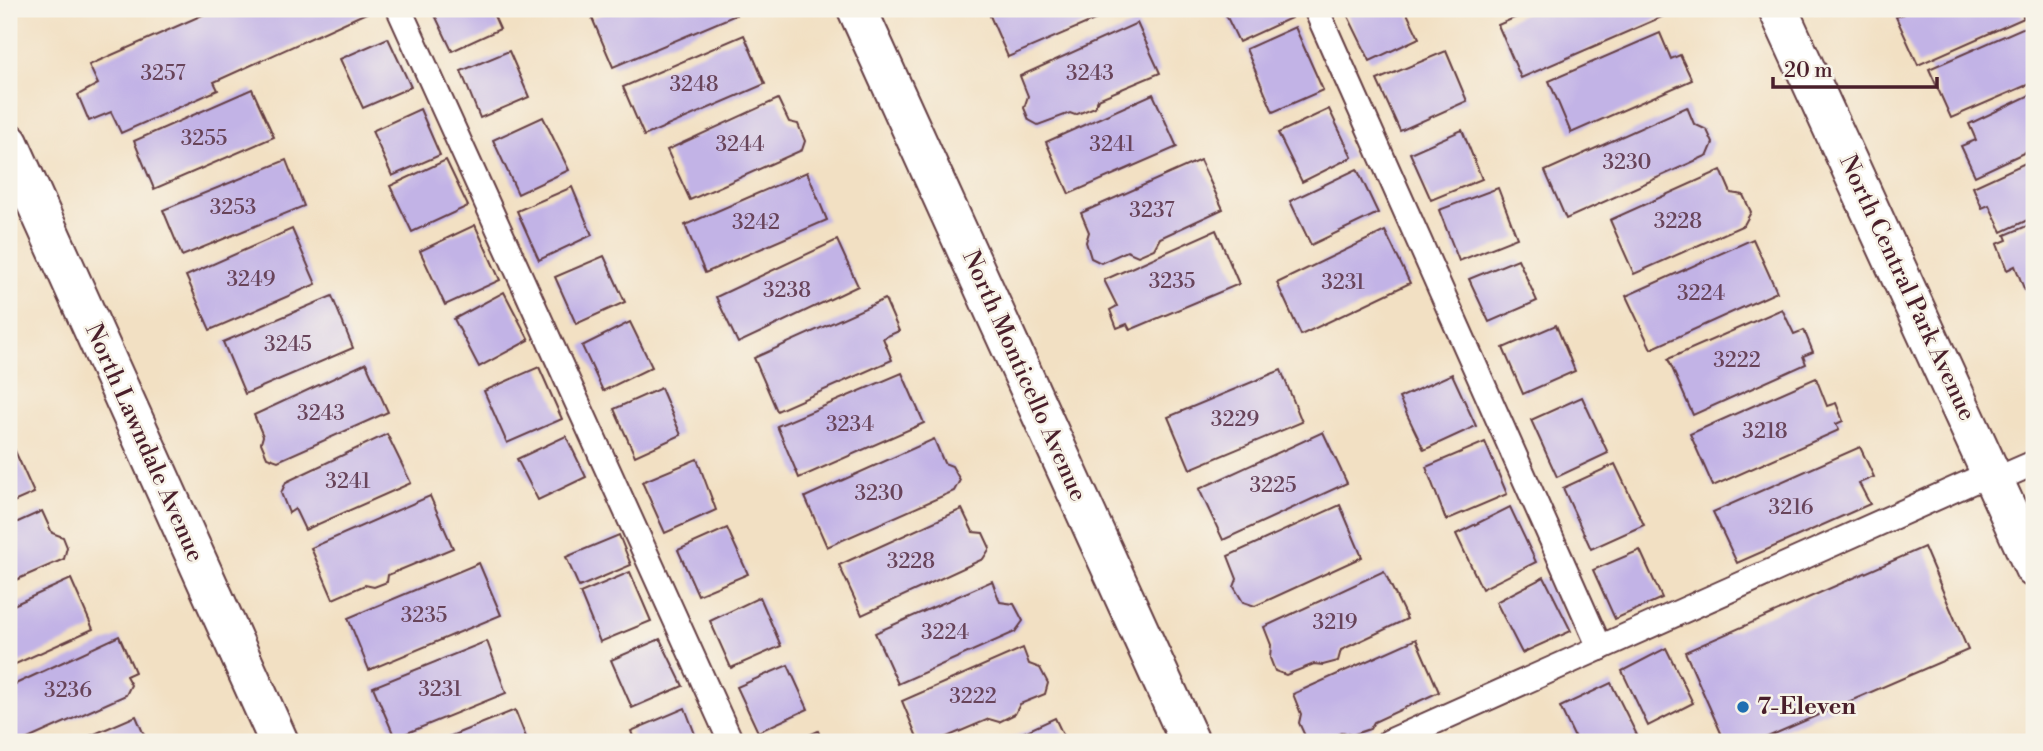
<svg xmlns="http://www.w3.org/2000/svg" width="2043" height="751" font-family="'Libre Bodoni',serif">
<rect width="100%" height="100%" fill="#f7f3e8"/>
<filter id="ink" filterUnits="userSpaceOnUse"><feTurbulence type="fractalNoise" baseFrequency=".0143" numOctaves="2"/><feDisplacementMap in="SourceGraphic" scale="14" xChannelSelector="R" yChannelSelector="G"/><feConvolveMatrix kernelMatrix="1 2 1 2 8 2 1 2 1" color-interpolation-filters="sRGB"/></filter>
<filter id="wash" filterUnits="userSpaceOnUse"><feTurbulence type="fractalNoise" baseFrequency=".00686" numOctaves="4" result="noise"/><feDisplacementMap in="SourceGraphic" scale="28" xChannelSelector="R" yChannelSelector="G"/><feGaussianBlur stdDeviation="1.57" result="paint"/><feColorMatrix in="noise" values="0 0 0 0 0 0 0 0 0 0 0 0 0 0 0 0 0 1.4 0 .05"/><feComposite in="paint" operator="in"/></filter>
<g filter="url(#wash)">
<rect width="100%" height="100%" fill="#f2e0c3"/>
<g id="blocks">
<g fill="#c2b3e6">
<polygon points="216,9 375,9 214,82 218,90 121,133 111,112 89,121 78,95 98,84 89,65"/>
<polygon points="432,9 491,9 500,29 452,51"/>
<polygon points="613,9 734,9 736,15 613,67 592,18"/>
<polygon points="987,9 1120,9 1008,57"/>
<polygon points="1223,9 1287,9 1291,18 1239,42"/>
<polygon points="1347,9 1405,9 1419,38 1370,61 1345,10"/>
<polygon points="1535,9 1661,9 1664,16 1521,78 1498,25"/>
<polygon points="1914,9 2019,9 2024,18 1918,65 1896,17"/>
<polygon points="1137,23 1160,73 1098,99 1095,107 1075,115 1070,113 1038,125 1029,120 1024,108 1028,96 1020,76"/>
<polygon points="2027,26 2034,44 2034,82 1951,118 1929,69"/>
<polygon points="1295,27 1323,90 1273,112 1246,49"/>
<polygon points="1660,33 1671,59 1680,55 1692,80 1571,133 1549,81"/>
<polygon points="744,35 765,84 644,136 623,87"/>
<polygon points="388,38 411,87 363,108 340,59"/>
<polygon points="509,51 529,97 480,118 461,71"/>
<polygon points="1446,51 1467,101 1400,131 1377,80"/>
<polygon points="252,89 274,137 154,189 134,141"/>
<polygon points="2034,93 2034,148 1975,176 1961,146 1976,140 1969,124"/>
<polygon points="1153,94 1177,147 1069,194 1046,142"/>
<polygon points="778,99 789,122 798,124 805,141 802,150 690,200 667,150"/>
<polygon points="1687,107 1694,124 1707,130 1713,143 1708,155 1566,219 1545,171"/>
<polygon points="420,109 440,155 392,176 372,131"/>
<polygon points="1329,109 1352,157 1302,182 1278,133"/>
<polygon points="543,117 569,170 518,194 493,140"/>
<polygon points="1462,130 1482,179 1431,200 1410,153"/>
<polygon points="2034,159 2034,217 2002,232 1989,205 1982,208 1973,187"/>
<polygon points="286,160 304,206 182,256 163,210"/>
<polygon points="446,160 468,206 412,232 390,186"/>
<polygon points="1200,160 1223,209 1160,238 1154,249 1138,256 1127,251 1101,263 1091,258 1086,242 1089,232 1081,213"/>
<polygon points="1357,169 1378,213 1311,245 1290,201"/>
<polygon points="1721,170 1731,193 1743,195 1751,212 1744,225 1634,274 1610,220"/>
<polygon points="807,172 827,220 705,273 685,225"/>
<polygon points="572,187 592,235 539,260 517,211"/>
<polygon points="1498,188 1517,238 1459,261 1439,210"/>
<polygon points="2034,223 2034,287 2025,291 2015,266 2007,270 1997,244 2007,240 2005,235"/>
<polygon points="475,225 500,280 445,305 420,251"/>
<polygon points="292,229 316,284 210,330 186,276"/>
<polygon points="1216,230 1239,284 1130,330 1127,324 1117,328 1110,310 1117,306 1104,280"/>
<polygon points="1385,231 1410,283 1301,335 1277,283"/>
<polygon points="1753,239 1777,292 1651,349 1626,296"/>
<polygon points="837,240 858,286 738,343 716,297"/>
<polygon points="604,256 625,302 576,324 555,277"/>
<polygon points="1518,259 1537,301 1489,322 1469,279"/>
<polygon points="504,292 529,340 479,367 454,319"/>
<polygon points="332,296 353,348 245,394 223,342"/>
<polygon points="885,299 899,331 883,338 892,360 777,411 754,358"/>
<polygon points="1782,309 1794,334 1804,330 1813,352 1803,356 1806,364 1693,415 1668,359"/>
<polygon points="630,322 652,367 603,391 582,346"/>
<polygon points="1556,325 1575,371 1523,394 1503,348"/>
<polygon points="366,363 388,412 278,461 267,457 261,443 263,436 254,415"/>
<polygon points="539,367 562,419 507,443 484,391"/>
<polygon points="1281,370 1302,422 1190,469 1168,417"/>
<polygon points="902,373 924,423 799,478 777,426"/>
<polygon points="1452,374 1476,426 1424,450 1399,398"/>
<polygon points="1816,378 1827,406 1836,403 1843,421 1836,424 1839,430 1713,486 1690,434"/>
<polygon points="661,388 681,435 635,456 614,409"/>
<polygon points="1582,397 1608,453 1557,477 1531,420"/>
<polygon points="1323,432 1347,483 1223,540 1199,489"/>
<polygon points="387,434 411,483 305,530 295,509 289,513 281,493 286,482"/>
<polygon points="566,436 586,477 538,500 517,459"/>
<polygon points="934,439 944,463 952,466 960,480 954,491 827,547 805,497"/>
<polygon points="11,442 34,493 9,504 9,443"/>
<polygon points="1485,442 1507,494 1446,520 1426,467"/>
<polygon points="1860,447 1874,477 1859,483 1870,504 1737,563 1713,512"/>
<polygon points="697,459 716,510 665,533 642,482"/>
<polygon points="1615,464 1644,525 1591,549 1563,488"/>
<polygon points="430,496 453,548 388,575 387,582 374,587 365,585 333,599 311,548"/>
<polygon points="1340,505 1362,557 1255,606 1243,602 1234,587 1237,579 1228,556"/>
<polygon points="1510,507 1536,562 1482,589 1456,534"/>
<polygon points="962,509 973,532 983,533 990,548 983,559 862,615 839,565"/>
<polygon points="42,511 52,533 63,537 67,547 64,559 9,583 9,526"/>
<polygon points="727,528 748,574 698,595 678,550"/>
<polygon points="619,535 631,565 579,587 566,557"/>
<polygon points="1924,547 1968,650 1756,742 1725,742 1685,652"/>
<polygon points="1640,550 1662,598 1615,619 1593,570"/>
<polygon points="479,563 501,615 369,670 348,618"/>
<polygon points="1384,571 1407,619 1341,650 1338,661 1323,665 1314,664 1286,675 1275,671 1270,658 1271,645 1264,627"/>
<polygon points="630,572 651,621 600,642 580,593"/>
<polygon points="1544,577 1571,631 1522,653 1496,602"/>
<polygon points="71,579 93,629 9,667 9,607"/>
<polygon points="992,581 1000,602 1014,604 1023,621 1015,632 898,684 875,633"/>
<polygon points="760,597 781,646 731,668 710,621"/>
<polygon points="119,636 135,672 126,676 131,685 126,695 21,742 11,742 9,687"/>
<polygon points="660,639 683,686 632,708 611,660"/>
<polygon points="1416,639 1439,692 1374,722 1370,729 1352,735 1343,732 1321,742 1313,742 1306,738 1299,723 1301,714 1293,694"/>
<polygon points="487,641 506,693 395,738 373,687"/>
<polygon points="1023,648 1029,664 1040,668 1048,683 1045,694 1020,704 1015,714 999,722 989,719 935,742 919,742 902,701"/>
<polygon points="1666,648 1693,703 1648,726 1622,671"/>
<polygon points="788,665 808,709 758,732 737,687"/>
<polygon points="1611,683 1639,739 1633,742 1577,742 1560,707"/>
<polygon points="685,708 698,742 635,742 631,731"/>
<polygon points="515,710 528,742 436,742"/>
<polygon points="136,716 147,742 76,742"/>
<polygon points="1055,718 1064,737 1074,742 1003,742"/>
<polygon points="818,731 823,742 793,742"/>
</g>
</g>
</g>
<g filter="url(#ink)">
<use href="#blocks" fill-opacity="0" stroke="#633c42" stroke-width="2"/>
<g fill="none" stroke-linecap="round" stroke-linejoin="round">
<g stroke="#633c42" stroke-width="28">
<g id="service">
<polyline points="399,9 731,742"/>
<polyline points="1316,9 1600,648"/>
<polyline points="1995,480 2034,463"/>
<polyline points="1389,742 1991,473"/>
</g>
</g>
<g stroke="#633c42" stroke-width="42">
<g id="minor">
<polyline points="857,9 1190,742"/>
<polyline points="9,143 279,742"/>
</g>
</g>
<g stroke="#633c42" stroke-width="42">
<polyline id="tertiary" points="1778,9 2034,568"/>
</g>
<use href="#service" stroke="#fff" stroke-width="24"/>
<use href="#minor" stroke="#fff" stroke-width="38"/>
<use href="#tertiary" stroke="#fff" stroke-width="38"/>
</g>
</g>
<circle fill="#1f6fb2" stroke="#f7f3e8" stroke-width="2.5" cx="1743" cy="707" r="7"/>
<g text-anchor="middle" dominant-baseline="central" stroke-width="5" stroke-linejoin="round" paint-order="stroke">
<g font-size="21" fill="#68445a">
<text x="163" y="74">3257</text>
<text x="1090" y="74">3243</text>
<text x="694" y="85">3248</text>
<text x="204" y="139">3255</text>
<text x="740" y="145">3244</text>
<text x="1112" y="145">3241</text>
<text x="1627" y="163">3230</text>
<text x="233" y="208">3253</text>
<text x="1152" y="211">3237</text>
<text x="1678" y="222">3228</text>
<text x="756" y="223">3242</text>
<text x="251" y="280">3249</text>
<text x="1172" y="282">3235</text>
<text x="1343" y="283">3231</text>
<text x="787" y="291">3238</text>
<text x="1701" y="294">3224</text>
<text x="288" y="345">3245</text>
<text x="1737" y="361">3222</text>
<text x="321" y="414">3243</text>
<text x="1235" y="420">3229</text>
<text x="850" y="425">3234</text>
<text x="1765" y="432">3218</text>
<text x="348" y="482">3241</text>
<text x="1273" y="486">3225</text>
<text x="879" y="494">3230</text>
<text x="1791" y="508">3216</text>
<text x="911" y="562">3228</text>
<text x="424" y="616">3235</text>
<text x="1335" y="623">3219</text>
<text x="945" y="633">3224</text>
<text x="440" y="690">3231</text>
<text x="68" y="691">3236</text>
<text x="973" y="697">3222</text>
</g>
<g font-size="24" fill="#4a1f2b" stroke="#f7f3e8">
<text transform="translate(1907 288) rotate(65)">North Central Park Avenue</text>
<text transform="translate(1024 376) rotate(66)">North Monticello Avenue</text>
<text transform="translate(144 443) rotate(66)">North Lawndale Avenue</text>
</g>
<g font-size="24" font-weight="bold" fill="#4a1f2b" stroke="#f7f3e8" text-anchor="start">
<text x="1757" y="707">7-Eleven</text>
</g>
</g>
<rect width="2043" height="751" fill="none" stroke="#f7f3e8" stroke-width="35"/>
<path d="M1773 77v10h164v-10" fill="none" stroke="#4a1f2b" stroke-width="3.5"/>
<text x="1784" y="77" font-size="21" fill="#4a1f2b" stroke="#f7f3e8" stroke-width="5" paint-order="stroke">20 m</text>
</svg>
